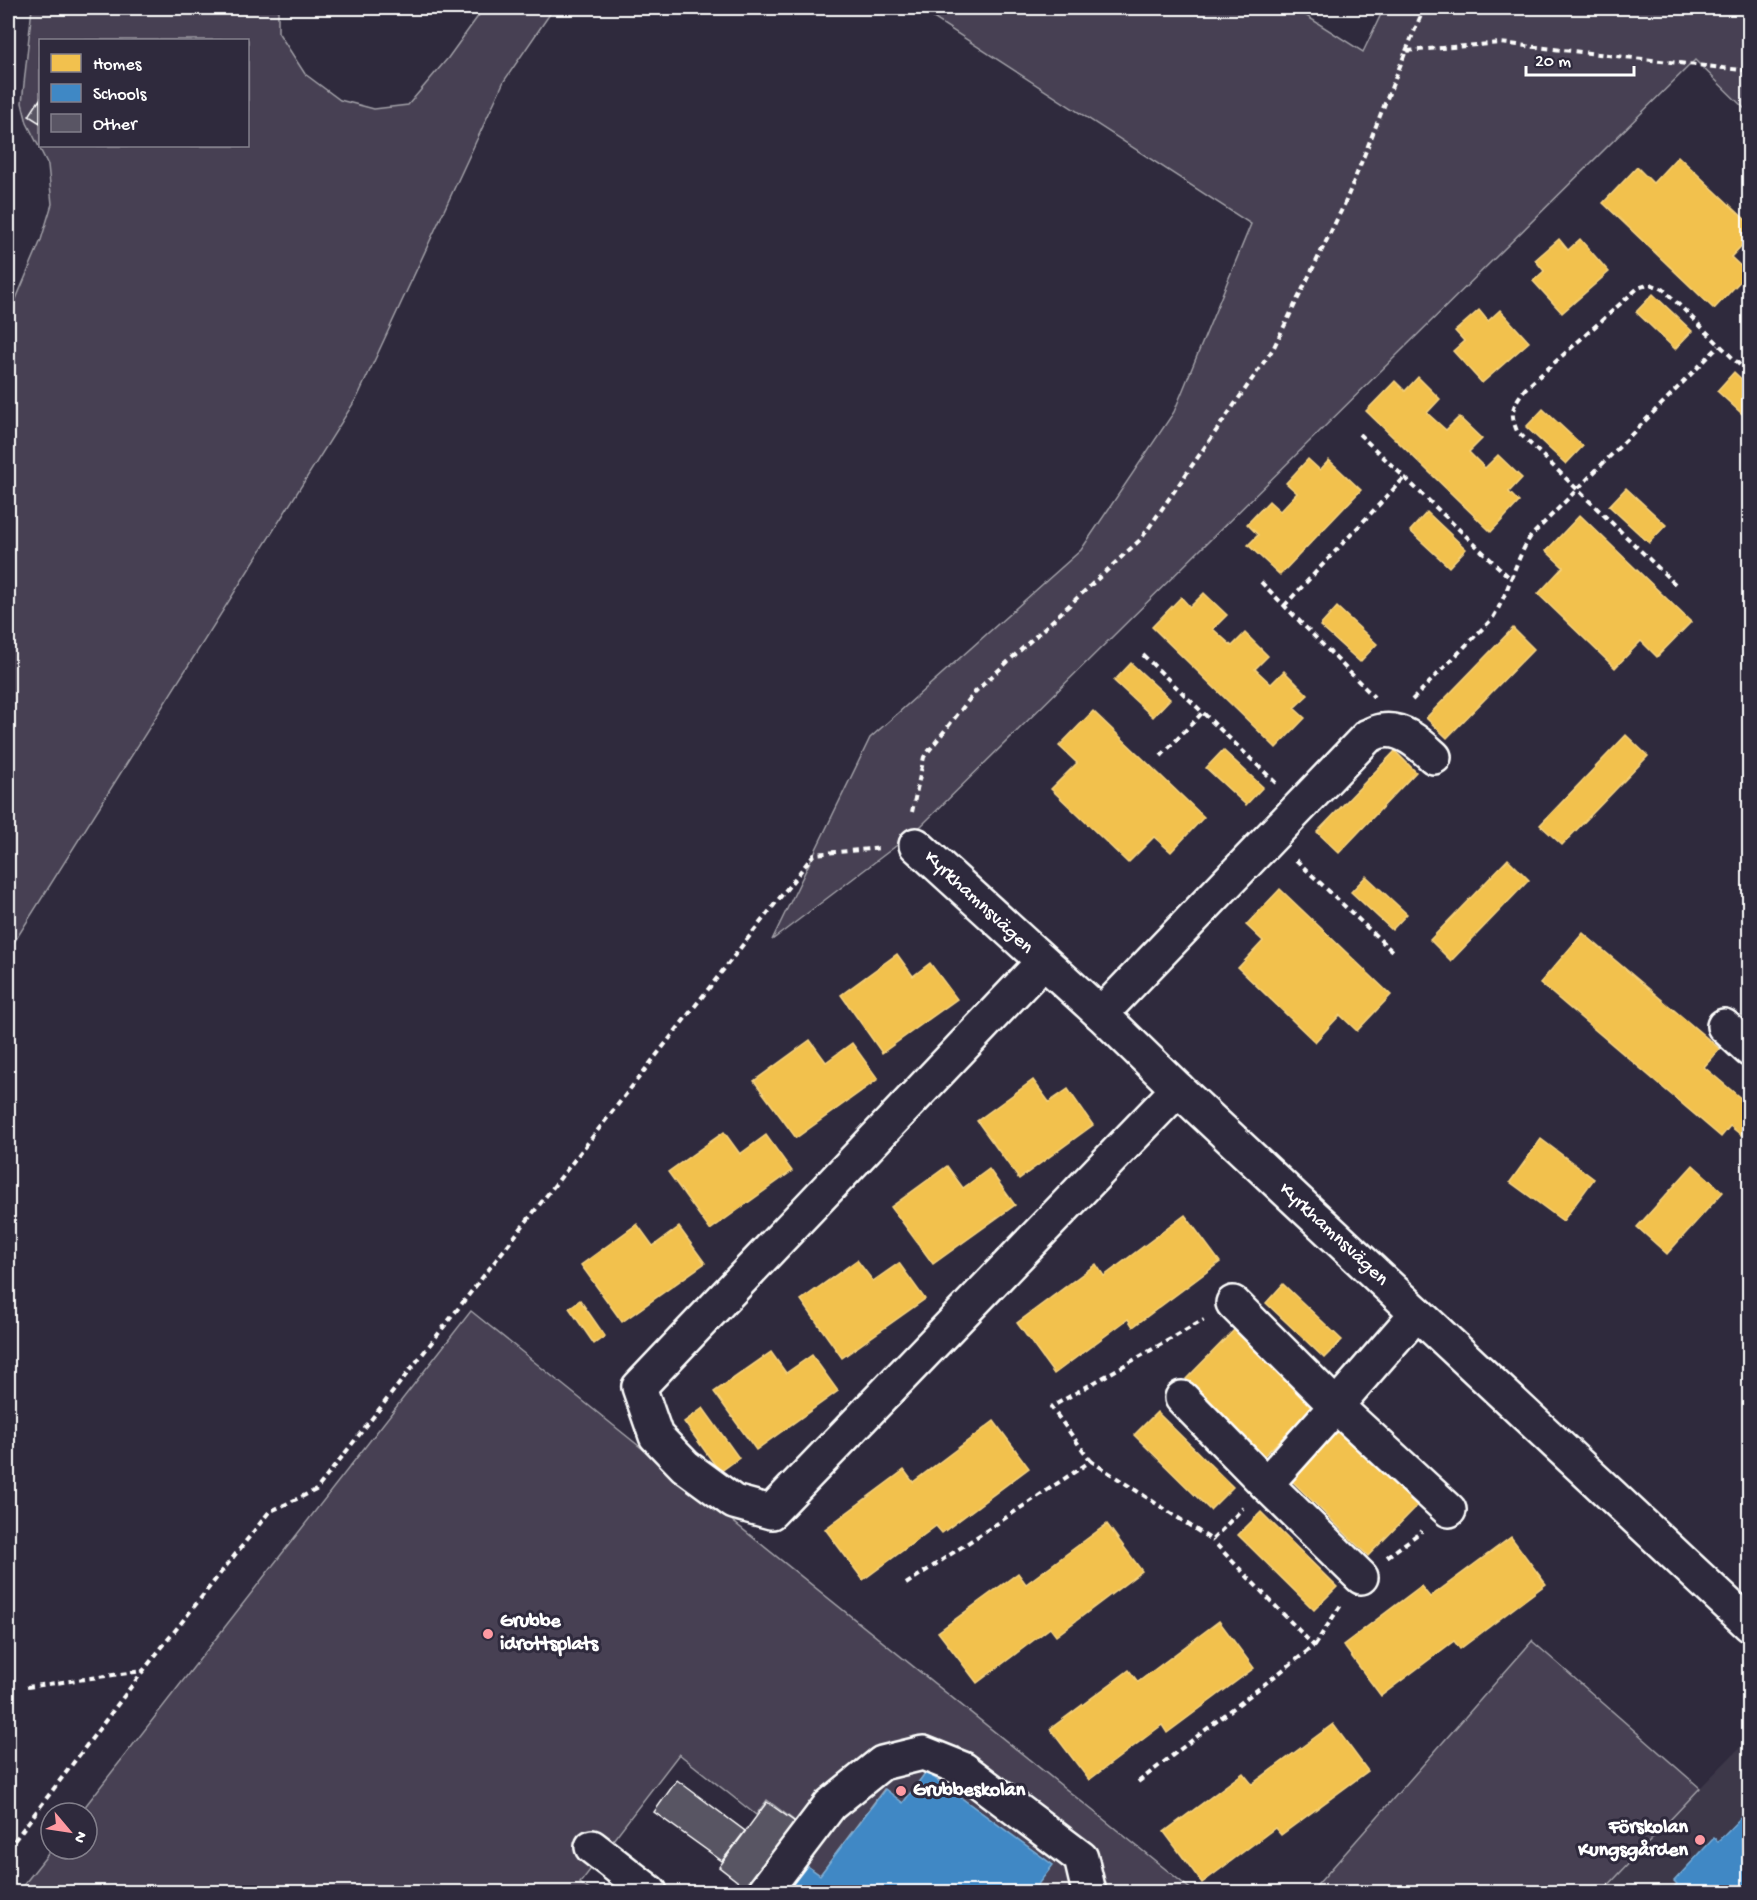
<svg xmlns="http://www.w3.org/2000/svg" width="1757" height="1900" font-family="'Gochi Hand',sans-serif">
<rect width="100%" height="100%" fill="#2f2a3d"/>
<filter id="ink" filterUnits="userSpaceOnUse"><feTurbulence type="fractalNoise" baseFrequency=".0167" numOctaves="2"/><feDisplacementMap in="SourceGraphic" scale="12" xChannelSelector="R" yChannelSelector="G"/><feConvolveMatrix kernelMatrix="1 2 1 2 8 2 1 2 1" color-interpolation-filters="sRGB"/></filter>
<g filter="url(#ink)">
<polygon fill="#3c3749" points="1749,1738 1749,1892 1602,1892 1700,1788"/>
<g fill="#464152" stroke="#a2a0a8" stroke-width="1.5" fill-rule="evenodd">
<path d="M32,8h246v24l27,42 35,26 34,9 34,-4 40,-47 36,-50h70l-50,73 -146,315 -350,556v-634l33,-78 11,-36 -4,-39 -21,-42 -5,-20zM40,40h208v106h-208z"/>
<polygon points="918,8 1294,8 1363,52 1384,8 1749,8 1749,113 1695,60 917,830 772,940 870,738 1081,550 1174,412 1251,224"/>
<polygon points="471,1311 1194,1892 1032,1892 1052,1865 926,1772 903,1803 884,1789 820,1875 803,1863 796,1822 767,1800 756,1815 679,1754 580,1883 592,1892 18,1892 52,1849 87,1849 87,1813 80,1813"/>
<polygon points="1533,1640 1532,1641 1700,1788 1602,1892 1311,1892"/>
</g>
<g fill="#f2c14e" stroke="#f6d483" stroke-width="1.5">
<polygon points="1678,156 1750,224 1750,237 1731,257 1748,273 1714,309 1603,203 1637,167 1653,183"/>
<polygon points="1559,239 1568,250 1580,239 1609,272 1562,313 1533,281 1544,271 1535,260"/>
<polygon points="1653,294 1692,331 1675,349 1636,312"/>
<polygon points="1479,310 1488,321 1500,310 1529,342 1482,383 1453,351 1464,341 1455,331"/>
<polygon points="1734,372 1750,387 1750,421 1717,391"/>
<polygon points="1418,377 1440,399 1427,413 1446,430 1459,417 1482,439 1469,452 1485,468 1498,455 1522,478 1509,492 1519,502 1491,532 1366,411 1395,381 1405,391"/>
<polygon points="1543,409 1583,446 1566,464 1526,427"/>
<polygon points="1308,459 1320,470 1329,460 1361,490 1280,575 1248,545 1258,535 1247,524 1269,501 1280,511 1297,493 1286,483"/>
<polygon points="1626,488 1666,525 1649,543 1609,506"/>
<polygon points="1427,512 1466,549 1449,567 1410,531"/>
<polygon points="1580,515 1691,622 1657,657 1641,641 1615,668 1538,594 1563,567 1546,551"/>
<polygon points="1204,593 1227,615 1213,629 1232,646 1245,633 1268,656 1255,669 1271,684 1284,671 1308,695 1294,708 1305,718 1276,748 1152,627 1181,597 1190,607"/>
<polygon points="1337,607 1377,644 1360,662 1320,626"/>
<polygon points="1513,628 1534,649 1447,738 1426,718"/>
<polygon points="1131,663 1170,699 1153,717 1114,681"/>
<polygon points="1093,711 1204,817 1171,852 1154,837 1128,863 1051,789 1077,763 1059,746"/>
<polygon points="1626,735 1648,756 1562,845 1540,825"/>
<polygon points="1223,750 1263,787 1246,805 1206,768"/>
<polygon points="1395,751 1416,772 1339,853 1317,832"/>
<polygon points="1508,859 1529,880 1451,961 1430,940"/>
<polygon points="1366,876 1407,914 1392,930 1351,892"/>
<polygon points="1280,889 1391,995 1357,1031 1340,1015 1315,1042 1238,968 1263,941 1246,925"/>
<polygon points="1583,933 1720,1049 1704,1067 1750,1106 1750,1125 1741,1135 1730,1126 1721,1137 1540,983"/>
<polygon points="897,954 913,976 930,963 957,999 882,1053 841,995"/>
<polygon points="810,1040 826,1062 852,1043 878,1079 796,1138 754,1081"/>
<polygon points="1033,1080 1049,1102 1068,1089 1093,1125 1019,1179 977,1121"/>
<polygon points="724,1132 740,1154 766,1135 792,1171 710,1230 668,1172"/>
<polygon points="1541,1139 1594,1179 1563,1221 1510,1182"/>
<polygon points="1693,1165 1723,1192 1667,1254 1637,1227"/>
<polygon points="947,1166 963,1188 989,1169 1015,1205 933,1264 891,1207"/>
<polygon points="1185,1215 1220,1262 1133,1327 1128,1319 1054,1374 1017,1323 1096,1264 1104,1276"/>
<polygon points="637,1224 653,1246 679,1227 705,1263 622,1322 581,1265"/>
<polygon points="857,1260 873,1281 899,1263 925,1299 842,1358 801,1300"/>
<polygon points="1283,1284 1342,1340 1324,1358 1266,1303"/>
<polygon points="580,1300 605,1336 594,1344 569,1308"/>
<polygon points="1235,1329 1313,1407 1264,1456 1186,1379"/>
<polygon points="771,1352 786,1373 812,1355 838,1391 756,1450 714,1392"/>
<polygon points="703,1408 739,1458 720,1472 684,1422"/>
<polygon points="1157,1412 1233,1487 1210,1510 1134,1435"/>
<polygon points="994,1421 1029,1468 942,1533 936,1526 863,1580 825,1529 904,1470 913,1482"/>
<polygon points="1339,1429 1417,1506 1368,1556 1290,1479"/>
<polygon points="1261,1512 1337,1587 1314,1610 1238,1535"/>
<polygon points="1107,1524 1142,1571 1056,1636 1050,1628 977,1683 938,1632 1018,1573 1026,1584"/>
<polygon points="1511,1537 1546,1584 1460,1649 1454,1641 1381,1696 1343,1645 1421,1586 1430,1597"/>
<polygon points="1219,1621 1254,1668 1167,1733 1162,1725 1089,1780 1050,1729 1129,1670 1138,1682"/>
<polygon points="1333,1724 1368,1771 1281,1835 1275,1828 1202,1883 1164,1832 1243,1773 1252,1784"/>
</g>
<g fill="#3f88c5" stroke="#79acd6" stroke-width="1.5">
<polygon points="926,1772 1053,1865 1032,1892 780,1892 803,1863 820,1875 885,1789 903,1803"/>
<polygon points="1750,1808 1750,1892 1669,1892 1677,1884 1674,1881 1714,1838 1718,1841"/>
</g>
<g fill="#595564" stroke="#fff" stroke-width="1.5">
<polygon points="40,99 40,123 29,116"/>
<polygon points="677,1780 745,1831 722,1861 654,1812"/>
<polygon points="767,1802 795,1822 746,1888 719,1867"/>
</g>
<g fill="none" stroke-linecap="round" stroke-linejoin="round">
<g stroke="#fff" stroke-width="38">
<g id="minor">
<polyline points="916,845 1101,1014 1178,1089 1750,1625"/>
<polyline points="1043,962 639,1387 656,1436 685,1466 734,1502 771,1512 1178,1089"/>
<path d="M1101,1014l267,-278c4,-1 9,-5 14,-5 20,-4 39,14 52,26"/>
<polyline points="1724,1026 1750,1050"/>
<polyline points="1233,1303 1336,1406 1266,1484 1361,1577"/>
<polyline points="1417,1313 1336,1406 1449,1510"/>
<polyline points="1182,1398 1266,1484"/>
<polyline points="592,1847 650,1892"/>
<polyline points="764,1892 830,1805 882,1763 923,1753 963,1769 1081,1858 1089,1892"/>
</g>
</g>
<g stroke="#fff" stroke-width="4" stroke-dasharray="6 4.5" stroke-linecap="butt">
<polyline points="1406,51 1424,8"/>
<polyline points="1359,434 1511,579"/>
<polyline points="1261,582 1374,697"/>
<path d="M1675,584l-158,-153c-8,-19 -4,-26 8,-42l113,-101 12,-4 13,5 87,86"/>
<polyline points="1284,606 1404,478"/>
<polyline points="1143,655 1276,783"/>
<path d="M1412,700l80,-81c17,-26 22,-57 39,-83l188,-190"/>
<polyline points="1161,756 1203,712"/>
<polyline points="912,812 924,757 975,692 1141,539 1273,349 1345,203 1406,51 1500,43 1750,71"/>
<polyline points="1296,860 1392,951"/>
<polyline points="1091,1461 1051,1407 1204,1320"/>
<polyline points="1387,1557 1422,1531"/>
<polyline points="906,1584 1091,1461 1212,1540 1243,1508"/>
<polyline points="1314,1646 1341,1605"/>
<polyline points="27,1687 142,1671"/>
<polyline points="1138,1782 1314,1646 1212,1540"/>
<polyline points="8,1849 143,1671 269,1512 316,1490 814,854 882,848"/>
</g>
<use href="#minor" stroke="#2f2a3d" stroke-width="33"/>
</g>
</g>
<g fill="#ff9aa2" stroke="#2f2a3d" stroke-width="2">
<circle cx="488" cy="1634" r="6"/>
<circle cx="901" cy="1791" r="6"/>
<circle cx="1700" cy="1840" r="6"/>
</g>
<g text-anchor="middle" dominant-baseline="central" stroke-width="6" stroke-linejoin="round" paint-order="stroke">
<g font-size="20" fill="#fff" stroke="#2f2a3d">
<text transform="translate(978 903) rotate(43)">Kyrkhamnsvägen</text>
<text transform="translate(1333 1235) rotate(43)">Kyrkhamnsvägen</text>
</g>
<g font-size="20" font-weight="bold" fill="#fff" stroke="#2f2a3d" text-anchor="start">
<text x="500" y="1622">Grubbe<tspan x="500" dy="23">idrottsplats</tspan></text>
<text x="913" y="1791">Grubbeskolan</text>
<text x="1688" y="1828" text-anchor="end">Förskolan<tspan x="1688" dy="23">Kungsgården</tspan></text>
</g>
</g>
<rect width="1757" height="1900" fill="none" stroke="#2f2a3d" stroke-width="30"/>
<rect x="15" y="15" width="1727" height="1870" fill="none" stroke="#fff" stroke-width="2" filter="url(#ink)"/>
<rect x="39" y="39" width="210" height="108" fill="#2f2a3d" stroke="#827f8b" stroke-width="1.5"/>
<rect x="51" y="54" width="30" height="18" fill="#f2c14e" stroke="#827f8b" stroke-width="1.5"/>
<text x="93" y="69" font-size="18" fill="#ffffff">Homes</text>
<rect x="51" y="84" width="30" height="18" fill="#3f88c5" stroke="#827f8b" stroke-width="1.5"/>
<text x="93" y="99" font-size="18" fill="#ffffff">Schools</text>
<rect x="51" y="114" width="30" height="18" fill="#595564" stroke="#827f8b" stroke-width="1.5"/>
<text x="93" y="129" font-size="18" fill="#ffffff">Other</text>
<g transform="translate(69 1831) rotate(119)"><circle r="28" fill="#2f2a3d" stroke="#827f8b" stroke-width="1.5"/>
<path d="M0-4.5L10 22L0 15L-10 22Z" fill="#ff9aa2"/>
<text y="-9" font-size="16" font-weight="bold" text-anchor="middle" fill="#ffffff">N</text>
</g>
<path d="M1526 66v9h108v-9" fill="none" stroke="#ffffff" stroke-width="3"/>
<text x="1535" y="66" font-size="18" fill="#ffffff" stroke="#2f2a3d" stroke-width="4.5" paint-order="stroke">20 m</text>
</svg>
